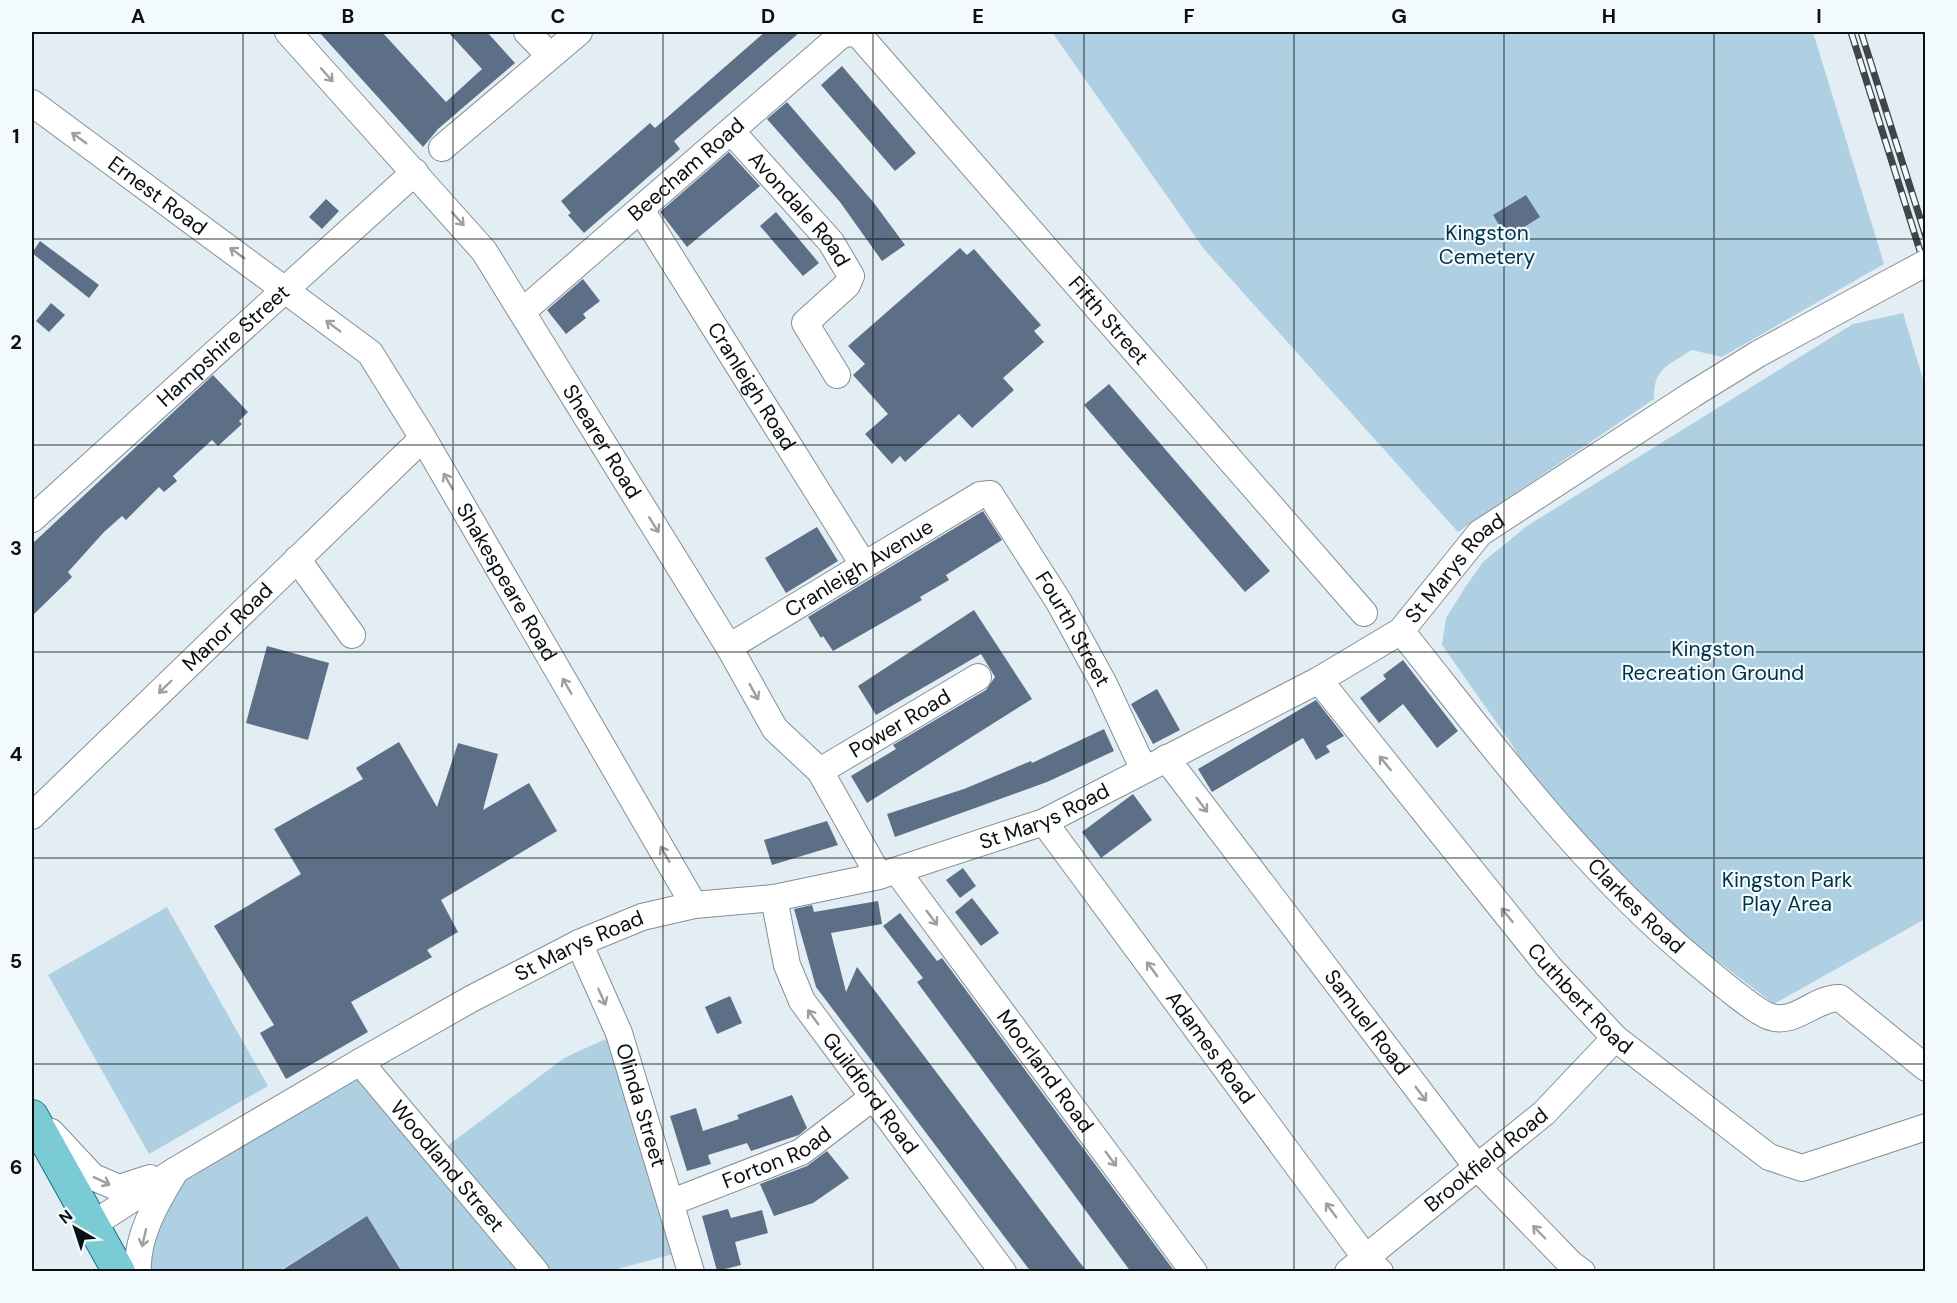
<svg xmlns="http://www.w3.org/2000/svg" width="1957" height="1303" font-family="'DM Sans',sans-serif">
<rect width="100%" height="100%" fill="#e2eef4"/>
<g fill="#afd0e3">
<path d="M1052,32h761l71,232 -162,93 -30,-7c-23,15 -39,18 -38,49l-196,133 -254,-283z"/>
<polygon points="1903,313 1926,389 1925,919 1774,1004 1652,911 1525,769 1513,746 1442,645 1446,618 1466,586 1483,562 1527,526 1853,324"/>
<polygon points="167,907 268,1086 149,1154 48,975"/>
<polygon points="619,1033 654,1196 674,1208 677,1253 610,1271 543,1271 446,1147 564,1058"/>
<polygon points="360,1062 536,1271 402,1271 367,1216 279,1271 138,1272 176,1170"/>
</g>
<g fill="#5d6e87">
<polygon points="319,32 382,32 446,102 482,69 448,32 487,32 515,63 438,129 423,147"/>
<polygon points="765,32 800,32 674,141 680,149 584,233 568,215 571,213 561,201 650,123 655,128"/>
<polygon points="842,66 916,153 895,171 821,85"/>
<polygon points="787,102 874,203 905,245 882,261 840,202 767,119"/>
<polygon points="729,152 760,186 687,247 660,212"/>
<polygon points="1526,195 1540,217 1507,238 1493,215"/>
<polygon points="326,199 339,211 322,229 309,217"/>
<polygon points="776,212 819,263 803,276 760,226"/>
<polygon points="40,241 99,285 89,298 32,253"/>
<polygon points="960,248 967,255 974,249 1041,325 1034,331 1044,342 1003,378 1014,390 972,428 959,414 905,462 900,456 892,464 865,434 888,414 853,375 865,364 848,346"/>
<polygon points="583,279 600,301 583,314 586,318 566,334 547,310"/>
<polygon points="51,303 65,315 49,332 36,321"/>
<polygon points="213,375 248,412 239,421 242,424 218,446 212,440 201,450 173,476 177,481 164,492 159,487 126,520 122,516 104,532 68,572 72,577 32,616 32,544"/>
<polygon points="1109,384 1270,571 1245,592 1084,405"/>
<polygon points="983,511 1002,540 946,575 949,580 920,597 922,600 833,651 823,636 821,638 808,617"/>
<polygon points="817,527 838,561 786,593 765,558"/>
<polygon points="974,610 1032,699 867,803 851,776 896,749 893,745 986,690 995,677 981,654 876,715 858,686"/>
<polygon points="267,646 329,663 308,740 246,723"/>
<polygon points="1403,660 1458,731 1437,748 1403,704 1379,723 1360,698 1386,679 1383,675"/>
<polygon points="1157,689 1180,730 1153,744 1131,704"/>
<polygon points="1316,700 1344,736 1326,746 1330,752 1316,760 1303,738 1212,792 1198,769"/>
<polygon points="1104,729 1114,751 1047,782 895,837 887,814 964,789 1031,761 1032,763"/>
<polygon points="399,742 437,807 458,743 498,754 483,810 529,783 557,831 441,900 458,932 427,950 432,957 351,1002 368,1032 286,1079 260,1033 274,1025 214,926 301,874 274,829 363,779 356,768"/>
<polygon points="1133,794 1152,820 1101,858 1082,832"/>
<polygon points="827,821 838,845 772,865 764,840"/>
<polygon points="963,868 976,886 960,898 946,880"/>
<polygon points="972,898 999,933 981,946 955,912"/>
<polygon points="878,901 882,924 831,933 846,992 857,967 1087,1272 1031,1272 816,987 794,909 812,905 814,912"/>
<polygon points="900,913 937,961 942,958 1175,1272 1131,1272 917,982 923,978 883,926"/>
<polygon points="730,996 742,1023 717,1034 705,1007"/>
<polygon points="792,1095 807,1128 799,1135 751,1151 747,1143 708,1155 711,1164 687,1171 670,1116 696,1108 703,1131 739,1119 737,1115"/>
<polygon points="827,1151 849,1178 813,1203 774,1216 760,1184 807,1166"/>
<polygon points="728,1209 731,1218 762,1210 768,1233 735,1242 741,1265 717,1271 702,1216"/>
<polygon points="367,1216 402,1272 279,1272"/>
</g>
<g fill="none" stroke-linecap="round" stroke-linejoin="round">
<g stroke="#848f94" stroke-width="28">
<g id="minor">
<path id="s1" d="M288,32l196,219 245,396 46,82 45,42 59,105"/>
<polyline points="527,32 550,56"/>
<path id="s2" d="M32,103l338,250 53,85 271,467"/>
<path id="s3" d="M731,131l100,111 20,34 -4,9 -42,38 32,52"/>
<polyline points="442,148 579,32"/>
<path id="s4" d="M641,210l222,354"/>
<path id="s5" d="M523,311l317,-275 11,-4 9,4 504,577"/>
<path id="s6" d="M32,519l383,-347"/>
<polyline points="297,559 352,635"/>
<path id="s7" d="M1401,631c93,116 180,235 294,330 16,13 56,48 73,55 26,11 47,-19 72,-18l86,70"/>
<path id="s8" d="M729,647l251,-152 10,-1 69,108 45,82 40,86"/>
<path id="s9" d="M1319,680l229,286 67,72 154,119 33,11 124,-41"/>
<path id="s10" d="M1166,758l311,409 94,97 11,8"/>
<path id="s11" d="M820,771l158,-94"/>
<path id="s12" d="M32,816l391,-378"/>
<path id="s13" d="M1044,822l321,435 15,15"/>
<path id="s14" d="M897,871l297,401"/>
<path id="s15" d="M774,898l13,67 15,36 201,271"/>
<path id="s16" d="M579,943l40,90 72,239"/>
<path id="s17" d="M360,1062l176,210"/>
<polyline points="51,1132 93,1177 119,1188 150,1178"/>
<path id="s18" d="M672,1202l129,-50 71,-54"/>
<path id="s19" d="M92,1225l84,-55 184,-108 111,-63 108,-56 63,-26 52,-12 80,-7 105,-22 165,-54 275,-142 82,-49 79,-98 213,-139 65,-40 138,-75"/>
<path d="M138,1272c-2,-35 18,-69 35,-97"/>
<path id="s20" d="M1348,1272l196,-159 71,-75"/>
</g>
</g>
<g stroke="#19737d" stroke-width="34">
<polyline id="major" points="32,1116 119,1272"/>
</g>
<use href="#minor" stroke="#fff" stroke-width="26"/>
<use href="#major" stroke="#7acbd4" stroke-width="32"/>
<g stroke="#3f4548" stroke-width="7">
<g id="rail">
<polyline points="1851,32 1926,270"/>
<polyline points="1861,32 1926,237"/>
</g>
</g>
<use href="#rail" stroke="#f3fafe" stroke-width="4.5" stroke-dasharray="14" stroke-linecap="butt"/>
<g stroke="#848f94" stroke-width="28" stroke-linecap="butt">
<polyline id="minor-bridge" points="1896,279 1926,263"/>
</g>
<use href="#minor-bridge" stroke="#fff" stroke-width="26"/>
</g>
<defs><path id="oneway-shaft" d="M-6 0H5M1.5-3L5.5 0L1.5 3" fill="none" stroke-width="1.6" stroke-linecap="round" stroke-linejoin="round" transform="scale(1.5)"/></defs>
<g stroke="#9d9fa0">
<use href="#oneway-shaft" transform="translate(327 75) rotate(48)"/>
<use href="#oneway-shaft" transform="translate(79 138) rotate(-144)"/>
<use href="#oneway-shaft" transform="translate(458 219) rotate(48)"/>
<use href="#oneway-shaft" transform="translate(237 253) rotate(-144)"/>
<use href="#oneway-shaft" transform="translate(333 326) rotate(-143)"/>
<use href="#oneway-shaft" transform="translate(448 481) rotate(-120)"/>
<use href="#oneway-shaft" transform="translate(654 525) rotate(58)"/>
<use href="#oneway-shaft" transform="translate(567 686) rotate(-120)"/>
<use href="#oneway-shaft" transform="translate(165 687) rotate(136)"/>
<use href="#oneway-shaft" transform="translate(754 692) rotate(61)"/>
<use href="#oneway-shaft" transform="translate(1385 763) rotate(-129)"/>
<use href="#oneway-shaft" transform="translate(1202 805) rotate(53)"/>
<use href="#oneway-shaft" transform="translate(665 854) rotate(-120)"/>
<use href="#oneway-shaft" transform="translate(1507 915) rotate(-129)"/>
<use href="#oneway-shaft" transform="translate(932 918) rotate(53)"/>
<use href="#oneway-shaft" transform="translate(1152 969) rotate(-126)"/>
<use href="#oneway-shaft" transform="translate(602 997) rotate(66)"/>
<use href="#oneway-shaft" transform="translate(813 1017) rotate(-126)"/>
<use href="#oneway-shaft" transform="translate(1421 1094) rotate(53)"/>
<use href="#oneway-shaft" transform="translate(1111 1159) rotate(53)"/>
<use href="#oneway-shaft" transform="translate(102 1181) rotate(25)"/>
<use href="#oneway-shaft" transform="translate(1331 1210) rotate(-126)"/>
<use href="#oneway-shaft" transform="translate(1539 1232) rotate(-134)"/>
<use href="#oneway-shaft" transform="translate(144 1238) rotate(103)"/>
</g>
<path fill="none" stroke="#0b0f11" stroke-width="1.5" stroke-opacity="0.55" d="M243,32v1240M453,32v1240M663,32v1240M873,32v1240M1084,32v1240M1294,32v1240M1504,32v1240M1714,32v1240M32,239h1894M32,445h1894M32,652h1894M32,858h1894M32,1064h1894"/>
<g text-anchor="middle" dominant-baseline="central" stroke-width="4.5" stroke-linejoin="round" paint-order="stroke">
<g font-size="21" fill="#0b0f11" stroke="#f3fafe">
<text stroke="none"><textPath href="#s5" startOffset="216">Beecham Road</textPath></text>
<text stroke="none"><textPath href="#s2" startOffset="156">Ernest Road</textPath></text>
<text stroke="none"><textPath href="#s3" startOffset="104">Avondale Road</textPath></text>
<text stroke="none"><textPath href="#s5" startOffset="819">Fifth Street</textPath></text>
<text stroke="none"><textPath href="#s6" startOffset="258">Hampshire Street</textPath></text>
<text stroke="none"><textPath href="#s4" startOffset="208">Cranleigh Road</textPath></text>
<text stroke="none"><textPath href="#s1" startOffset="518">Shearer Road</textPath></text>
<text stroke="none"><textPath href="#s8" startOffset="152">Cranleigh Avenue</textPath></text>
<text stroke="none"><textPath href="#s19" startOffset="1534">St Marys Road</textPath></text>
<text stroke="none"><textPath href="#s2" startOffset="687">Shakespeare Road</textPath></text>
<text stroke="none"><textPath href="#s12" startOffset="272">Manor Road</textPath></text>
<text stroke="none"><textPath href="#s8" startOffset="462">Fourth Street</textPath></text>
<text stroke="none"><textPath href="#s11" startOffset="93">Power Road</textPath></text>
<text stroke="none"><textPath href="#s19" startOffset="1048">St Marys Road</textPath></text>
<text stroke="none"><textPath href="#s7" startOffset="362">Clarkes Road</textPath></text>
<text stroke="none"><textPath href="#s19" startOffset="562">St Marys Road</textPath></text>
<text stroke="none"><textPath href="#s9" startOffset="412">Cuthbert Road</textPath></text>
<text stroke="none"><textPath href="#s10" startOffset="332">Samuel Road</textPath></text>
<text stroke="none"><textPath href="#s13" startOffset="280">Adames Road</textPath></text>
<text stroke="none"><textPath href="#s14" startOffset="249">Moorland Road</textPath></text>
<text stroke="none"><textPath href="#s15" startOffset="222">Guildford Road</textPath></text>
<text stroke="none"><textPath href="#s16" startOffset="174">Olinda Street</textPath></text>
<text stroke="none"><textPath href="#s18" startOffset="114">Forton Road</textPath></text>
<text stroke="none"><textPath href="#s20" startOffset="178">Brookfield Road</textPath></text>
<text stroke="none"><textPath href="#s17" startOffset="136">Woodland Street</textPath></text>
</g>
<g font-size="21" fill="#023246" stroke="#f3fafe">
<text x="1487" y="233">Kingston<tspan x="1487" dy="24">Cemetery</tspan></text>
<text x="1713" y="649">Kingston<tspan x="1713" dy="24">Recreation Ground</tspan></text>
<text x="1787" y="880">Kingston Park<tspan x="1787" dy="24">Play Area</tspan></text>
</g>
</g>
<rect width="1957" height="1303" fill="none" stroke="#f3fafe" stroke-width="66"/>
<g transform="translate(75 1228) rotate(321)" stroke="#f3fafe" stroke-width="4.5" paint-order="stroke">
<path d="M0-4.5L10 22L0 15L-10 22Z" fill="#0b0f11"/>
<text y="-9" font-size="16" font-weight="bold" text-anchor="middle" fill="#0b0f11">N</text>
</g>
<rect x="33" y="33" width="1891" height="1237" fill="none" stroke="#0b0f11" stroke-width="2"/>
<g font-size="20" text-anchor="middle" font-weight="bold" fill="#0b0f11">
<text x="138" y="23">A</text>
<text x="348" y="23">B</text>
<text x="558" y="23">C</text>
<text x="768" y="23">D</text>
<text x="978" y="23">E</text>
<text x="1189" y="23">F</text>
<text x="1399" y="23">G</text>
<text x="1609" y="23">H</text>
<text x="1819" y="23">I</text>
<text x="16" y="143">1</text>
<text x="16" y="349">2</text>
<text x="16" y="555">3</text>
<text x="16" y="761">4</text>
<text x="16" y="968">5</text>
<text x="16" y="1174">6</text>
</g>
</svg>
